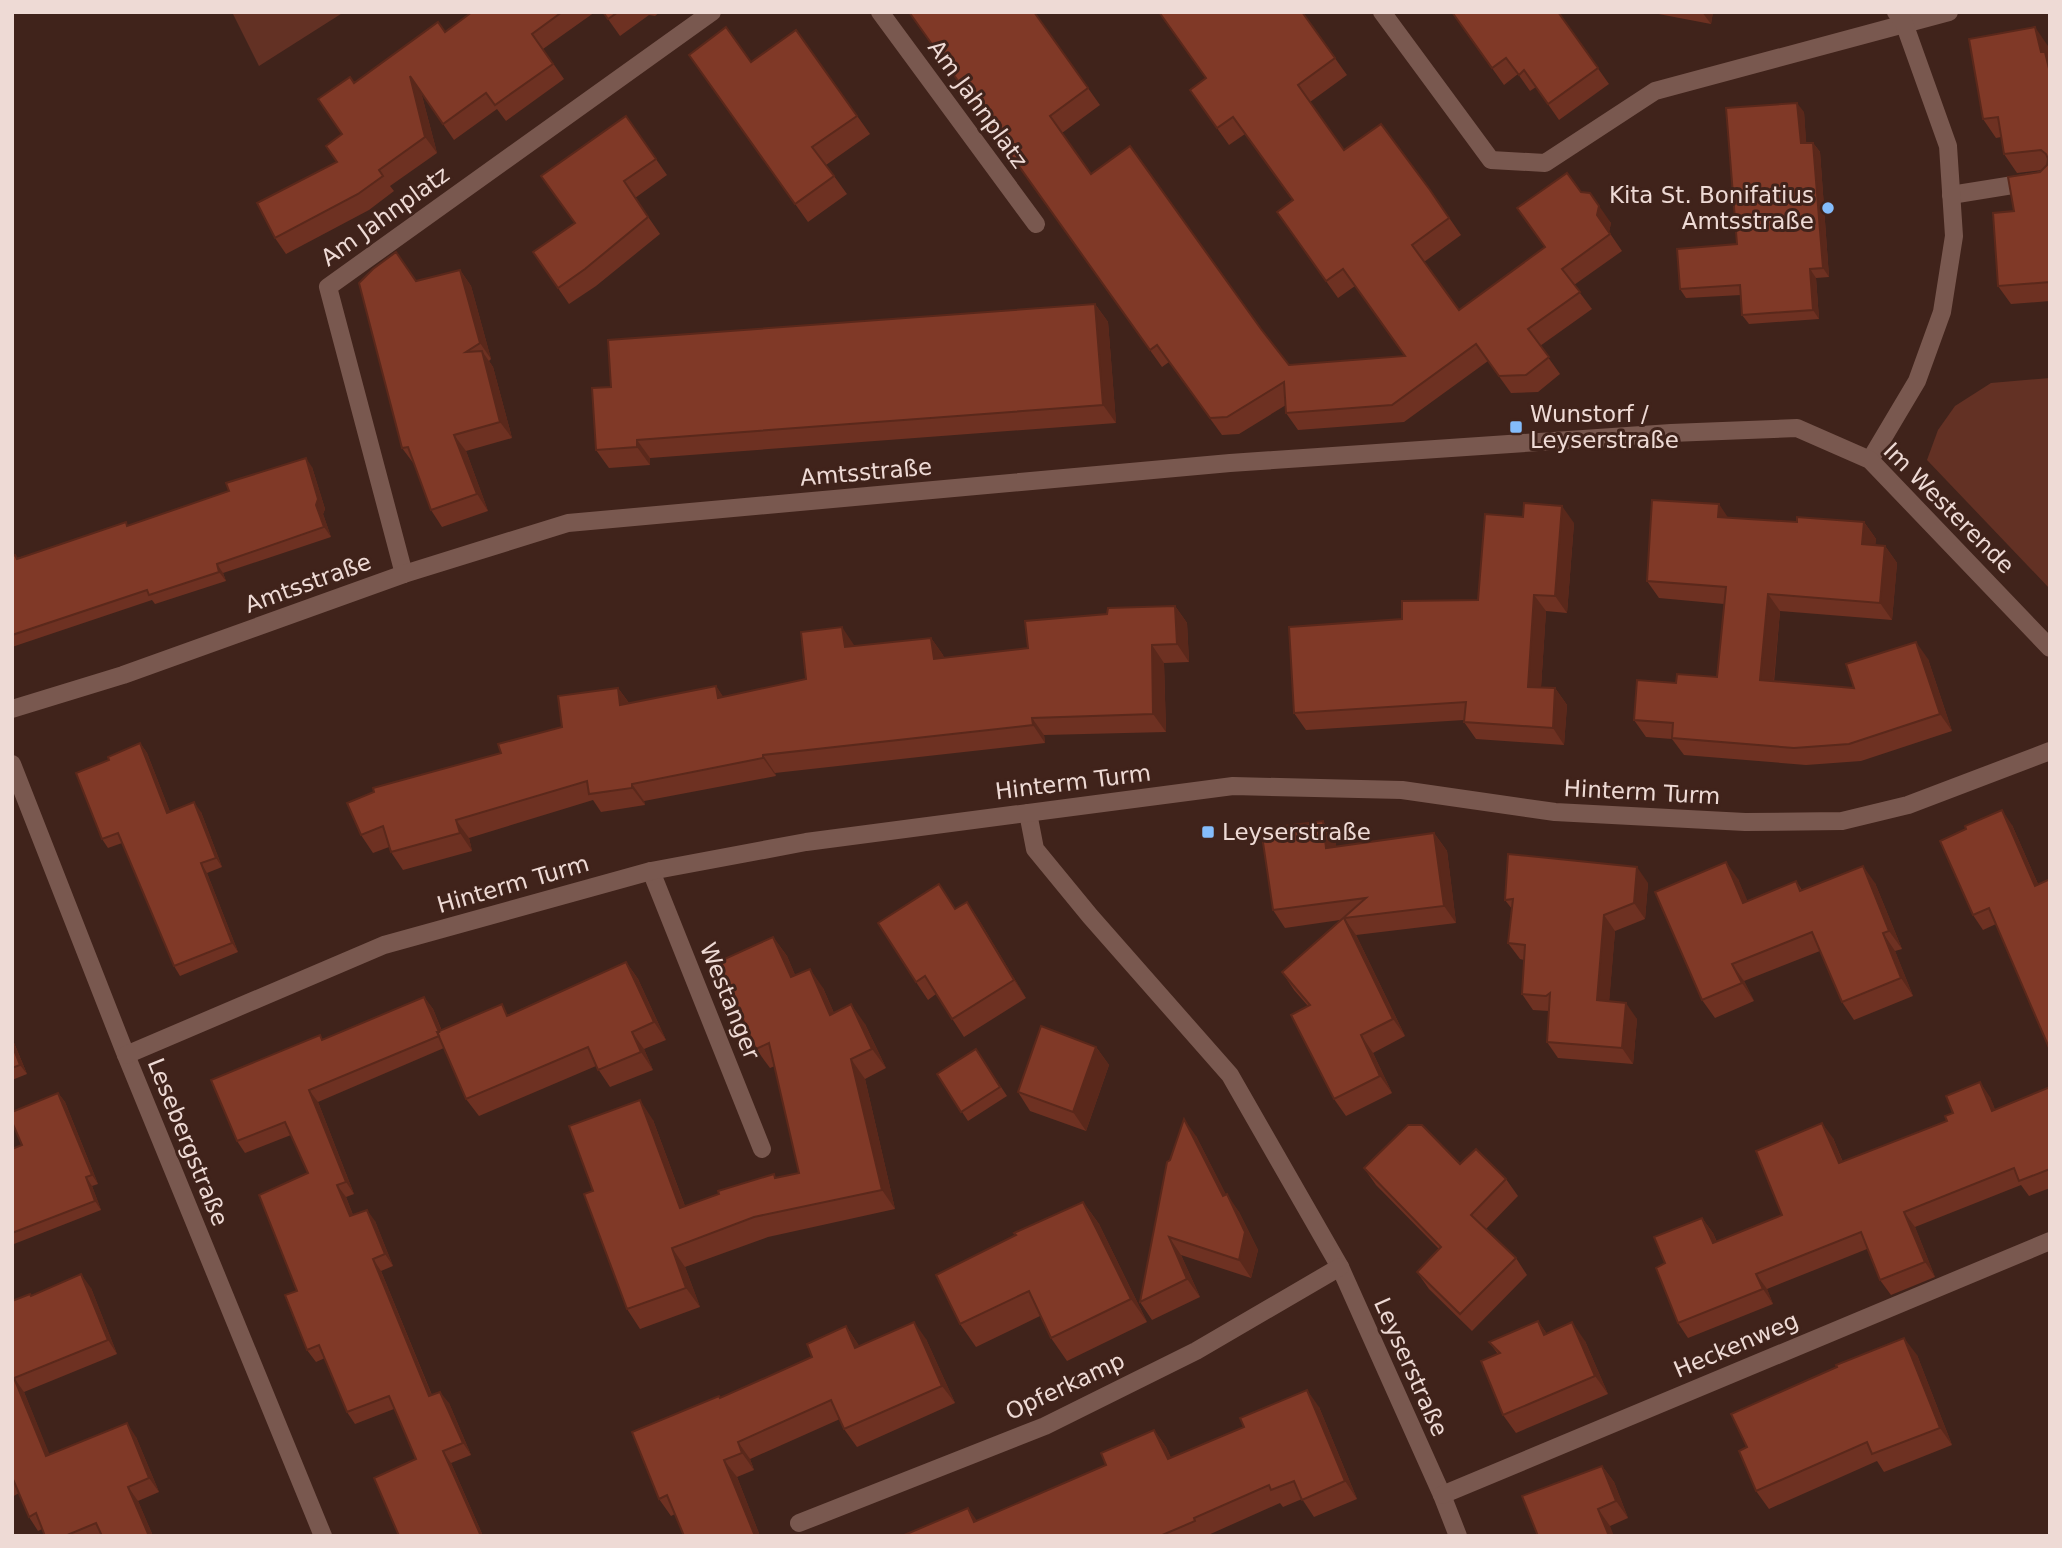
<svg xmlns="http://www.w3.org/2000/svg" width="2062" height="1548" font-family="'DejaVu Sans',sans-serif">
<rect width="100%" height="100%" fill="#40231b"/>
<g fill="#633124">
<polygon points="232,12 344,12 259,66"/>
<polygon points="2050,378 2050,589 1927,460 1938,430 1955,406 1991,383"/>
</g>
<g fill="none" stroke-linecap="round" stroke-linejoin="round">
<g stroke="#79584f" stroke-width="18">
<polyline points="880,12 1036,224"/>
<polyline points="1382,12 1491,160 1545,163 1655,91 1949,12"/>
<polyline points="1951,195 2050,179"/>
<polyline points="1870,460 1917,381 1942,312 1954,236 1948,146 1904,23 1896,12"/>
<polyline points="404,574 328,287 712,12"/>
<polyline points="12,709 123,675 404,574 568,523 1230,463 1671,433 1797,428 1870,460 2050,648"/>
<polyline points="12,764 126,1055 323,1536"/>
<polyline points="1028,813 1035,849 1090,916 1230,1075 1340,1267 1442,1495 1458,1536"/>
<polyline points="651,871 762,1149"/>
<polyline points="126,1055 384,945 651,871 806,842 1233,786 1402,790 1555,812 1745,822 1842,821 1908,805 2050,751"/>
<polyline points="1442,1495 2050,1241"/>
<polyline points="799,1523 1045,1426 1196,1351 1340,1267"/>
</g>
</g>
<g fill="#6e3122">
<polygon points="472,12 595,12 543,49 564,79 506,121 497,109 454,140 421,92 437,153 390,186 394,191 369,210 286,254 275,238 337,162 354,82 445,32"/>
<polygon points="603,12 660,12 655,16 649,15 620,36"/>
<polygon points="909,12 1034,12 1100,105 1062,133 1091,174 1261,329 1289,365 1405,356 1355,286 1338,298 1316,267 1293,201 1245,134 1229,145 1202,107 1302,12 1347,75 1310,102 1344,150 1430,190 1461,235 1424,262 1459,310 1545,247 1581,192 1611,223 1609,232 1622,251 1574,285 1592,309 1540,346 1560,374 1538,392 1511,393 1488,361 1404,422 1298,430 1286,413 1286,405 1239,434 1222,435 1169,362 1162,367"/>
<polygon points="1452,12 1558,12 1609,84 1559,120 1536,87 1530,91 1518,74 1504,85"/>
<polygon points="1648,12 1713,12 1711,24"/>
<polygon points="796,30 870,134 826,165 847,194 808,222 689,55 751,62"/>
<polygon points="2048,46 2050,53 2050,301 2011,304 1998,286 2014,211 2040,172 2042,170 2017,173 2004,154 2001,137 1996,138 1983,119"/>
<polygon points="1804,112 1806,143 1813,143 1820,152 1829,277 1816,278 1819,319 1749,324 1742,315 1741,295 1686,298 1680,289 1737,244"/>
<polygon points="626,116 667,175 635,198 660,234 596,286 569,304 533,252 574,223"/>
<polygon points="460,270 471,286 491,359 489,361 493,367 512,438 466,451 488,511 442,527 431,510 414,464 402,448 416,281"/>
<polygon points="1095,304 1108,322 1116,423 650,458 650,465 609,468 596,450 611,387"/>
<polygon points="312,467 325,509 323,514 331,537 223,573 226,581 155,604 152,600 12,647 12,556 17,558 128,526"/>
<polygon points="1729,518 1797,522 1864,522 1876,539 1875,545 1885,546 1897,563 1892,620 1780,611 1774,682 1854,688 1928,659 1952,731 1861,761 1806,765 1684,755 1672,739 1646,737 1634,720 1676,683 1717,677 1724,604 1659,598 1647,581"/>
<polygon points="1574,523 1567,613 1546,611 1541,687 1555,688 1567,705 1564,745 1476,739 1464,722 1464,720 1306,730 1294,713 1402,619 1478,600"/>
<polygon points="1175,606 1187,623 1189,662 1164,663 1166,732 1044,735 1045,743 775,773 776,776 644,801 645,805 601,812 593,800 469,838 472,851 403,870 391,852 389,847 373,853 361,835 501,753 562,727 618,688 629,703 716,686 723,697 806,679 854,645 855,646 931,638 943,655 944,658 1028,648 1107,614"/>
<polygon points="140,743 147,753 170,812 201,812 222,867 207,873 238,952 180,976 174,966 122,843 108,848 102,839 109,760"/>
<polygon points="2012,825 2038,884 1996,924 1983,930 1973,915"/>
<polygon points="1434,833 1447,851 1456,923 1356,935 1405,1036 1373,1053 1392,1093 1346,1116 1334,1099 1308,1006 1294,990 1282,972 1340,920 1285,928 1273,910 1335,838 1336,847"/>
<polygon points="1738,879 1747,901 1796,881 1802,890 1875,883 1902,949 1895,951 1913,996 1854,1020 1842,1002 1820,951 1744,981 1754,1001 1715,1018 1702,1000"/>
<polygon points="1648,883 1645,919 1615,931 1609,1001 1637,1019 1633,1064 1558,1058 1547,1042 1549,1011 1533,1010 1522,994 1524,960 1520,959 1508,943 1512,909 1505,900"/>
<polygon points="967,902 979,920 1026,998 964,1037 936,994 928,1000 916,982 956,909"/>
<polygon points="773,937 787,956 795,975 823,988 834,1013 865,1024 886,1068 865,1079 895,1209 768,1237 685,1267 700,1307 640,1329 627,1309 593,1191 653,1120 685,1206 776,1178 799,1173 775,1066 770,1068 756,1049"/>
<polygon points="626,962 638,979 666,1040 644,1049 653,1070 610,1087 596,1066 479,1116 466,1099 444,1048 318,1102 354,1194 346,1197 353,1215 375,1221 393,1266 381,1271 432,1395 449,1403 471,1455 451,1463 483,1536 399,1536 416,1459 394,1409 355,1424 347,1412 325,1358 316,1362 307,1350 297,1291 308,1173 291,1135 245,1153 237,1141 320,1035 323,1040 424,997 433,1009 442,1031 510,1014"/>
<polygon points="12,1038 27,1074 12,1080"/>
<polygon points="1096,1047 1109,1065 1086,1131 1030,1111 1018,1092"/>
<polygon points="976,1049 1007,1096 968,1121 937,1074"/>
<polygon points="2050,1087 2050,1188 2029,1196 2021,1185 1915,1227 1935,1277 1891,1295 1880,1280 1867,1249 1767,1289 1773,1304 1688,1338 1678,1323 1665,1263 1702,1218 1713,1233 1717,1242 1782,1215 1833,1138 1843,1162 1947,1121 1990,1097 1995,1110"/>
<polygon points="58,1093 65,1102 98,1184 92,1186 101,1210 14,1244 12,1242 12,1149 22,1145"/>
<polygon points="1196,1136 1226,1195 1239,1212 1258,1250 1251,1278 1181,1255 1200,1297 1152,1320 1140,1302 1170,1160"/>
<polygon points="1460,1164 1506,1179 1518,1196 1486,1229 1516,1258 1527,1275 1472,1331 1429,1289 1417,1272 1439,1249 1376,1185 1364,1168"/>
<polygon points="1083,1202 1099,1224 1147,1322 1067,1361 1051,1338 1040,1316 976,1347 960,1324"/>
<polygon points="91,1288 117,1354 24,1392 49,1454 136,1437 159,1492 138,1501 153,1536 45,1536 42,1529 38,1531 29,1517 19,1493 12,1497 12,1301 32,1296"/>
<polygon points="1538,1321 1547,1334 1585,1341 1608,1394 1516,1433 1503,1415 1498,1354 1489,1342"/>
<polygon points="846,1326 859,1346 926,1339 955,1403 857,1447 844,1429 840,1419 750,1459 754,1470 737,1477 760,1536 684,1536 675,1514 671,1516 659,1499 721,1398 812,1357"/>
<polygon points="1917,1355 1952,1445 1884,1472 1877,1461 1769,1509 1756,1491 1747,1447"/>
<polygon points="1319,1407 1357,1499 1314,1517 1302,1499 1283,1507 1280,1503 1206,1536 902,1536 977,1521 1106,1465 1154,1430 1166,1447 1171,1458"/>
<polygon points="1602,1466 1614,1482 1628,1518 1610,1526 1538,1536"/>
</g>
<g fill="#5a281b">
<polygon points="1702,12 1713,12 1711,24"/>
<polygon points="2035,27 2048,46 2050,53 2050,73 2041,52"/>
<polygon points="410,76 421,92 437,153 425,137"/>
<polygon points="1797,103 1804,112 1807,153 1801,143"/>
<polygon points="1813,143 1820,152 1829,277 1823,268"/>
<polygon points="1590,193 1611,223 1609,232 1597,215"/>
<polygon points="1810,269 1816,278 1819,319 1813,310"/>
<polygon points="460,270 471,286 491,359 480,343"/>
<polygon points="1095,304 1108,322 1116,423 1103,405"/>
<polygon points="482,351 493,367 512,438 500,422"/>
<polygon points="454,435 466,451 488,511 477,494"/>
<polygon points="637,440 650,458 650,465 637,447"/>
<polygon points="306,458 312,467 325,509 323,514 331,537 324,527 316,505"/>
<polygon points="1719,504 1731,522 1718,517"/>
<polygon points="1562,506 1574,523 1567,613 1555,596"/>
<polygon points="1864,522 1876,539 1874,562 1862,544"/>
<polygon points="1885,546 1897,563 1892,620 1880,603"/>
<polygon points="217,564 223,573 226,581 219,572"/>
<polygon points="1768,594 1780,611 1772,698 1760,680"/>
<polygon points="1534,595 1546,611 1540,703 1528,687"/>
<polygon points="1175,606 1187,623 1189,662 1177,644"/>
<polygon points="842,627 854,645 857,665 845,647"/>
<polygon points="931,638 943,655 946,676 934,659"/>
<polygon points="1916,642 1928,659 1952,731 1940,714"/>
<polygon points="1152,645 1164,663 1166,732 1153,714"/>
<polygon points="716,686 728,704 718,698"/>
<polygon points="618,688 631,706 620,705"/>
<polygon points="1555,688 1567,705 1564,745 1553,728"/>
<polygon points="1032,718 1044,735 1045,743 1033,725"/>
<polygon points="140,743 147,753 174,822 167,813"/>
<polygon points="763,755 775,773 776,776 763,758"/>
<polygon points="632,784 644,801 645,805 632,788"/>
<polygon points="194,802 201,812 222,867 216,858"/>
<polygon points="2002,810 2012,825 2045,900 2035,886"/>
<polygon points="456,820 469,838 472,851 460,833"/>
<polygon points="1323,821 1335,838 1339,866 1326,848"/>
<polygon points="1434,833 1447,851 1456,923 1444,906"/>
<polygon points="1726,862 1738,879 1756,920 1743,903"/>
<polygon points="201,863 207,873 238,952 232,943"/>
<polygon points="1863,866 1875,883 1902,949 1889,931"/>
<polygon points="1637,867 1648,883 1645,919 1634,903"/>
<polygon points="967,902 979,920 1026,998 1014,980"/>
<polygon points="1604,915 1615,931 1608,1016 1597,1000"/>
<polygon points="1344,918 1356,935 1405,1036 1393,1019"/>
<polygon points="1883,933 1895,951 1913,996 1901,978"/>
<polygon points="773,937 787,956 804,996 791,977"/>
<polygon points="626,962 638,979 666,1040 654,1022"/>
<polygon points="1732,964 1744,981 1754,1001 1742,983"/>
<polygon points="810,969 823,988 843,1034 830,1015"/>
<polygon points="424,997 433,1009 448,1047 440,1035"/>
<polygon points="1626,1003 1637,1019 1633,1064 1622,1048"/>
<polygon points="851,1004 865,1024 886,1068 872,1049"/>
<polygon points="632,1032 644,1049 653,1070 641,1052"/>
<polygon points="1361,1035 1373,1053 1392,1093 1380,1076"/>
<polygon points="12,1038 27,1074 20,1065 12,1045"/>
<polygon points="1096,1047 1109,1065 1086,1131 1073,1112"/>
<polygon points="851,1059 865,1079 895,1209 882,1190"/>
<polygon points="1980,1082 1990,1097 2002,1126 1992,1111"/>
<polygon points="309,1090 318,1102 354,1194 346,1182"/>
<polygon points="58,1093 65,1102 98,1184 92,1175"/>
<polygon points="640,1100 653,1120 693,1228 680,1208"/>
<polygon points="1184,1119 1196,1136 1236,1214 1223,1196"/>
<polygon points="1822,1123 1833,1138 1849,1178 1839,1163"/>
<polygon points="86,1177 92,1186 101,1210 95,1201"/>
<polygon points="337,1185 346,1197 358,1228 350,1216"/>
<polygon points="1227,1194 1239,1212 1258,1250 1251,1278 1239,1260"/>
<polygon points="1083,1202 1099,1224 1147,1322 1131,1299"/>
<polygon points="367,1210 375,1221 393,1266 385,1254"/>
<polygon points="1904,1212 1915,1227 1935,1277 1925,1262"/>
<polygon points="1702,1218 1713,1233 1723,1258 1713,1243"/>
<polygon points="1169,1237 1181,1255 1200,1297 1187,1279"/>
<polygon points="672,1248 685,1267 700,1307 686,1288"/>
<polygon points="373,1259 381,1271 437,1408 429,1396"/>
<polygon points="81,1274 91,1288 117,1354 108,1340"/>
<polygon points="1756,1274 1767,1289 1773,1304 1763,1289"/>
<polygon points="1538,1321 1551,1340 1544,1335"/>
<polygon points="914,1322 926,1339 955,1403 942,1386"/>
<polygon points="1572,1322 1585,1341 1608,1394 1595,1376"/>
<polygon points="846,1326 858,1344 868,1365 855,1348"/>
<polygon points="1904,1338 1917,1355 1952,1445 1940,1428"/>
<polygon points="14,1378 24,1392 56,1470 46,1456"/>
<polygon points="1307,1390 1319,1407 1357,1499 1345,1481"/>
<polygon points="440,1392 449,1403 471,1455 463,1443"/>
<polygon points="127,1423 136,1437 159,1492 149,1478"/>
<polygon points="1154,1430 1166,1447 1180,1476 1168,1459"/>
<polygon points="738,1442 750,1459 754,1470 742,1453"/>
<polygon points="443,1451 451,1463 483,1536 481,1536 475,1523"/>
<polygon points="724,1460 737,1477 760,1536 755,1536"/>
<polygon points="1602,1466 1614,1482 1628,1518 1616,1501"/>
<polygon points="128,1487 138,1501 153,1536 149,1536"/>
<polygon points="968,1508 980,1525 974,1522"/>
<polygon points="1598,1509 1610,1526 1614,1536 1609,1536"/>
</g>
<g fill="#803927" stroke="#5a281b" stroke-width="2">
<polygon points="472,12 562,12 532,34 553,64 495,105 486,93 443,124 410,76 425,137 379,170 383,176 358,194 275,238 257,203 337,162 326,146 342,134 318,99 350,77 354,83 438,22 445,32"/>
<polygon points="603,12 618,12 608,19"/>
<polygon points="909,12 1034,12 1088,88 1050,116 1091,174 1130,146 1261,329 1289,365 1405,356 1343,269 1326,281 1304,250 1277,212 1293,200 1233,117 1217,128 1190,90 1206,78 1159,12 1302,12 1335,58 1298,85 1344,150 1381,124 1430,190 1449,218 1412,245 1459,310 1545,247 1517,208 1567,173 1581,192 1590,193 1599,206 1597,215 1610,234 1562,269 1580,292 1528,329 1549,357 1526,375 1499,376 1476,344 1392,405 1286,413 1284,382 1227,417 1210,418 1157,345 1150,350"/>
<polygon points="1452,12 1558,12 1598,68 1548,104 1524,70 1519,75 1506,58 1492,68"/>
<polygon points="726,27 751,62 796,30 857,116 812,147 834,176 795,204 689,55"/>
<polygon points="2035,27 2041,52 2045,52 2050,73 2050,282 1998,286 1993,213 2014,211 2008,177 2040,172 2047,165 2048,159 2046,154 2041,150 2004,154 1998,117 1983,119 1969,39"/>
<polygon points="1797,103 1801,143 1813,143 1823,268 1810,269 1813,310 1742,315 1740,285 1680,289 1677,249 1737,244 1726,108"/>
<polygon points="626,116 656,159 624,181 648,217 585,269 558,288 533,252 575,223 541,176"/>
<polygon points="396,252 416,281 460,270 480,343 466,352 482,351 500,422 454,435 477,494 431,510 408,447 402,448 359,283 373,269"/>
<polygon points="1095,304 1103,405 637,440 637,447 596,450 592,388 611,387 608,340"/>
<polygon points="306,458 318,499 316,505 324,527 217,564 219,572 149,595 147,590 12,635 12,556 15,555 17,559 126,522 127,526 229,491 226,483"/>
<polygon points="1652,500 1719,504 1718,517 1797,522 1797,517 1864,522 1862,544 1885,546 1880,603 1768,594 1760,680 1854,688 1846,664 1916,642 1940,714 1849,744 1794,748 1672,738 1673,723 1634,720 1637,680 1676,683 1677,674 1717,677 1726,587 1647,581"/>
<polygon points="1524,503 1562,506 1555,596 1534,595 1528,687 1555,688 1553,728 1464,722 1466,702 1294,713 1289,627 1402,619 1402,601 1478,600 1485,514 1523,517"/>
<polygon points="1175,606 1177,644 1152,645 1153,714 1032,718 1033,725 763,755 763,758 632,784 632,788 589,794 587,781 456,820 460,833 391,852 383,826 361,835 347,803 374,792 373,788 501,753 498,744 562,727 558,696 618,688 620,705 716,686 718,698 806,679 801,632 842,627 845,647 931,638 934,659 1028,648 1025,621 1107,614 1108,608"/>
<polygon points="140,743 167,813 194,802 216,858 201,863 232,943 174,966 118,833 102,839 76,773 109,760 108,757"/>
<polygon points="2002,810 2035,886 2050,879 2050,1050 1989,908 1973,915 1940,841 1966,829 1965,826"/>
<polygon points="1323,821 1326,848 1434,833 1444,906 1344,918 1393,1019 1361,1035 1380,1076 1334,1099 1291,1015 1310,1005 1282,972 1366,898 1273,910 1261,829"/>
<polygon points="1508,854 1637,867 1634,903 1604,915 1597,1000 1626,1003 1622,1048 1547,1042 1550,993 1546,996 1522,994 1525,945 1508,943 1513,899 1505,900"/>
<polygon points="1726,862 1743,903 1796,881 1800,891 1863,866 1889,931 1883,933 1901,978 1842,1002 1812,932 1732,964 1742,983 1702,1000 1655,892"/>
<polygon points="939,884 955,909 967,902 1014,980 952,1019 925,976 916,982 878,923"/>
<polygon points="773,937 791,977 810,969 830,1015 851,1004 872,1049 851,1059 882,1190 754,1217 672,1248 686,1288 627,1309 584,1194 593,1191 569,1126 640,1100 680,1208 719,1194 718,1191 774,1174 775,1178 799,1173 769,1043 756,1049 718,962"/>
<polygon points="626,962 654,1022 632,1032 641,1052 598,1070 588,1047 466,1099 437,1032 502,1004 507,1016"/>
<polygon points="424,997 439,1032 437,1032 439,1036 309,1090 346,1182 337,1185 350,1216 367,1210 385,1254 373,1259 429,1396 440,1392 463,1443 443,1451 481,1536 399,1536 374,1478 416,1459 389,1396 347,1412 319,1345 307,1350 285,1295 297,1291 259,1195 308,1173 285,1122 237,1141 211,1080 320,1035 322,1040"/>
<polygon points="1041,1026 1096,1047 1073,1112 1018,1092"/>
<polygon points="12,1045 20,1065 12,1068"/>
<polygon points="976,1049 1000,1087 961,1112 937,1074"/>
<polygon points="1980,1082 1992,1111 2050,1087 2050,1169 2019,1181 2014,1168 1904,1212 1925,1262 1880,1280 1861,1232 1756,1274 1763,1289 1678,1323 1656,1268 1665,1263 1654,1237 1702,1218 1713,1243 1782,1215 1756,1151 1822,1123 1839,1163 1947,1121 1945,1116 1953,1113 1946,1096"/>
<polygon points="58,1093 92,1175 86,1177 95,1201 12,1233 12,1149 22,1145 12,1122 12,1112"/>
<polygon points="1184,1119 1223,1196 1227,1194 1245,1232 1239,1260 1169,1237 1187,1279 1140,1302 1167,1162 1170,1160"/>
<polygon points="1408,1125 1422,1125 1460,1164 1476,1149 1506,1179 1471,1215 1516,1258 1460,1314 1417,1272 1441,1247 1364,1168"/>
<polygon points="1083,1202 1131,1299 1051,1338 1029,1291 960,1324 936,1275 1016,1235 1014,1233"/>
<polygon points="81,1274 108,1340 14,1378 46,1456 127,1423 149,1478 128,1487 149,1536 102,1536 96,1523 65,1536 45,1536 36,1513 29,1517 12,1477 12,1301 30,1294 31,1296"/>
<polygon points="1538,1321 1544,1335 1572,1322 1595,1376 1503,1415 1481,1361 1500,1353 1489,1342"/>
<polygon points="914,1322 942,1386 844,1429 831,1400 738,1442 742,1453 724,1460 755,1536 684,1536 667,1495 659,1499 632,1432 719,1396 720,1398 812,1357 807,1344 846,1326 855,1348"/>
<polygon points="1904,1338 1940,1428 1872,1454 1867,1442 1756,1491 1739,1451 1747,1447 1731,1414 1837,1367 1836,1365"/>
<polygon points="1307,1390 1345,1481 1302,1500 1294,1481 1271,1490 1269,1485 1194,1518 1195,1521 1160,1536 902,1536 968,1508 974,1522 1106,1465 1101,1453 1154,1430 1168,1459 1244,1427 1240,1418"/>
<polygon points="1602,1466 1616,1501 1598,1509 1609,1536 1538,1536 1522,1496"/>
</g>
<g fill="#84bcfb" stroke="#40231b" stroke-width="2.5">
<circle cx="1828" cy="208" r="7"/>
<rect x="1509" y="420" width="14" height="14" rx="3.5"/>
<rect x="1201" y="825" width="14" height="14" rx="3.5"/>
</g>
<g text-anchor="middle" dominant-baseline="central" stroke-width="6" stroke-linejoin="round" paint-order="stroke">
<g font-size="23" fill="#eedad5" stroke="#40231b">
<text transform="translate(978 104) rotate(54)">Am Jahnplatz</text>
<text transform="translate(385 216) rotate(-36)">Am Jahnplatz</text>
<text transform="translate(866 472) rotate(-5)">Amtsstraße</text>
<text transform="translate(1949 508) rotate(45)">Im Westerende</text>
<text transform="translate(308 583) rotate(-20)">Amtsstraße</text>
<text transform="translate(1073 782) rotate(-7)">Hinterm Turm</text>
<text transform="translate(1642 792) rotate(3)">Hinterm Turm</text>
<text transform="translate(513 884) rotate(-16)">Hinterm Turm</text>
<text transform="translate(730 1001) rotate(68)">Westanger</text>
<text transform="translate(188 1142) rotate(68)">Lesebergstraße</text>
<text transform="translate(1736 1345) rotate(-23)">Heckenweg</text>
<text transform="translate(1411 1367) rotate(66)">Leyserstraße</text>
<text transform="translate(1065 1386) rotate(-25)">Opferkamp</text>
</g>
<g font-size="23" fill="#eedad5" stroke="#40231b" text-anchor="start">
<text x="1814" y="195" text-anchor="end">Kita St. Bonifatius<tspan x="1814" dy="26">Amtsstraße</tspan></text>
<text x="1530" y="414">Wunstorf /<tspan x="1530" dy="26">Leyserstraße</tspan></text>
<text x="1222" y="832">Leyserstraße</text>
</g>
</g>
<rect width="2062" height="1548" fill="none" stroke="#eedad5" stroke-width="28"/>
</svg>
